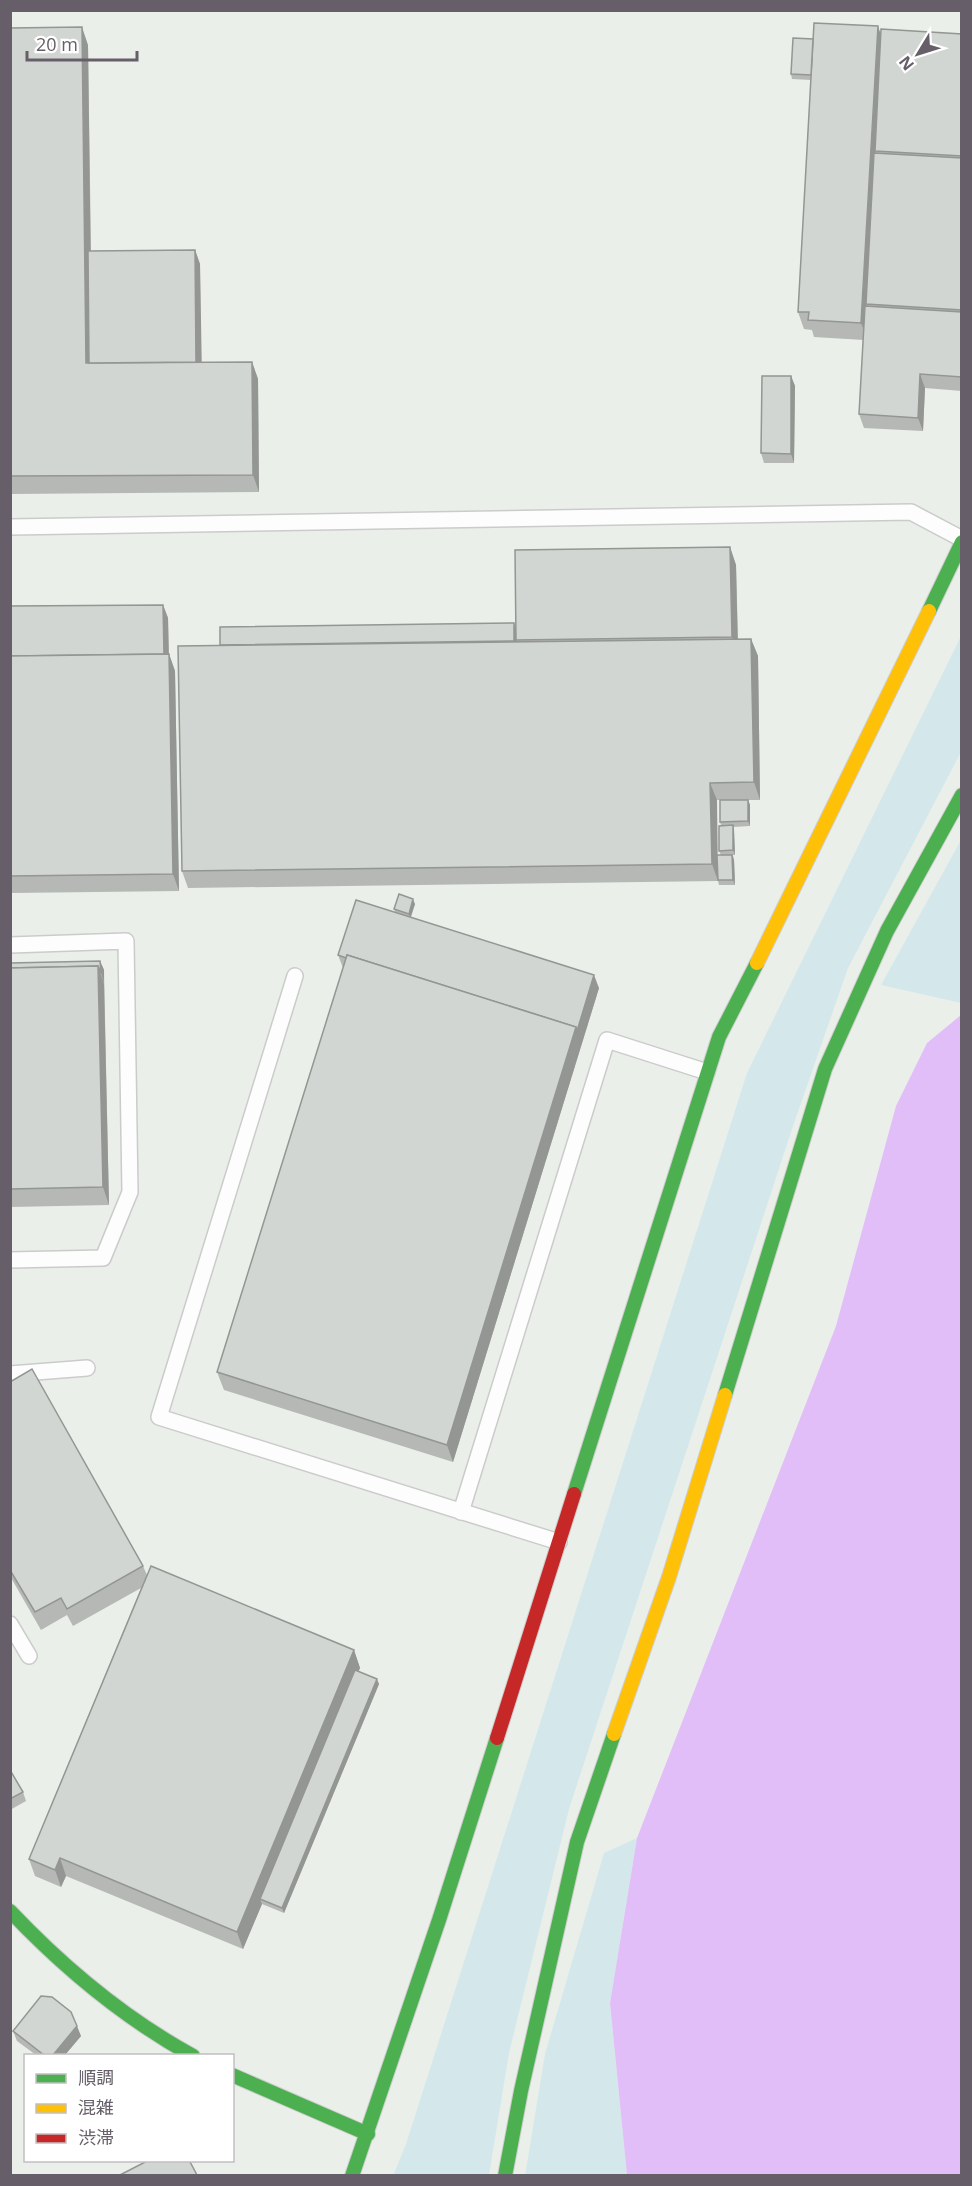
<svg xmlns="http://www.w3.org/2000/svg" width="972" height="2186" font-family="'Open Sans','Noto Sans JP',sans-serif">
<rect width="100%" height="100%" fill="#eaefea"/>
<g fill="#d4e8eb">
<polygon points="961,636 961,752 848,968 792,1129 569,1809 509,2053 489,2175 393,2176 406,2144 747,1073"/>
<polygon points="961,840 961,1003 881,985"/>
<polygon points="637,1838 610,2003 627,2175 525,2176 545,2054 604,1853"/>
</g>
<polygon fill="#e2bef9" points="961,1015 961,2175 627,2175 610,2003 637,1838 836,1326 896,1106 927,1043"/>
<g fill="none" stroke-linecap="round" stroke-linejoin="round">
<g stroke="#cbcbcb" stroke-width="18">
<g id="lane">
<polyline points="10,527 911,512 962,539"/>
<polyline points="10,945 126,941 130,1192 103,1258 10,1260"/>
<polyline points="295,976 159,1417 559,1542"/>
<polyline points="10,1374 87,1368"/>
<polyline points="461,1512 607,1040 707,1072"/>
<polyline points="10,1624 29,1656"/>
</g>
</g>
<g stroke="#cecdce" stroke-width="16">
<g id="fast">
<polyline points="929,611 962,542"/>
<polyline points="725,1395 825,1069 887,931 962,795"/>
<polyline points="574,1494 719,1037 757,963"/>
<path d="M10,1911c54,57 114,107 183,145"/>
<polyline points="232,2075 368,2134"/>
<polyline points="352,2176 439,1920 497,1738"/>
<polyline points="505,2176 521,2091 577,1842 614,1734"/>
</g>
</g>
<g stroke="#cecdce" stroke-width="16">
<g id="slow">
<polyline points="757,963 929,611"/>
<polyline points="614,1734 669,1577 725,1395"/>
</g>
</g>
<g stroke="#cecdce" stroke-width="16">
<polyline id="jam" points="497,1738 574,1494"/>
</g>
<use href="#lane" stroke="#fcfdfc" stroke-width="15"/>
<use href="#fast" stroke="#4caf50" stroke-width="14"/>
<use href="#slow" stroke="#ffc107" stroke-width="14"/>
<use href="#jam" stroke="#c62828" stroke-width="14"/>
</g>
<g fill="#b5b8b5" fill-rule="evenodd">
<polygon points="10,28 88,45 91,251 195,250 200,264 201,362 252,362 258,379 259,492 10,494"/>
<polygon points="962,34 962,391 925,388 923,431 864,428 859,414 864,340 814,337 812,330 804,329 798,312 811,80 792,79 791,74 813,39 881,35"/>
<polygon points="791,376 795,386 794,463 764,463 761,453"/>
<path d="M730,547l6,18 2,74h13l7,17 2,144h-12l2,5v21l-17,1 1,3 1,25h-2l1,5 1,25h-16l-1,-4 -530,7 -6,-17 38,-226 296,-16zM717,800h31l-28,22 1,3 -2,26 2,4h-4z"/>
<polygon points="163,605 168,618 169,654 175,671 179,891 10,893 10,606"/>
<polygon points="415,904 411,917 599,988 453,1462 224,1390 217,1372 343,968 338,955 395,912 394,909"/>
<polygon points="100,961 104,970 109,1205 10,1207 10,963"/>
<polygon points="10,1382 143,1566 147,1575 354,1650 360,1668 358,1671 379,1684 284,1913 262,1904 243,1949 66,1876 61,1887 35,1876 29,1859 141,1588 73,1626 67,1615 41,1630 10,1576"/>
<polygon points="10,1770 23,1792 26,1801 10,1810"/>
<polygon points="13,2031 81,2036 65,2055 36,2055 17,2041"/>
</g>
<g fill="#939693">
<polygon points="878,26 884,44 875,151 878,159 866,304 869,314 868,340 861,323"/>
<polygon points="82,27 88,45 92,365 86,363"/>
<polygon points="195,250 200,264 202,378 196,365"/>
<polygon points="252,362 258,379 259,492 253,475"/>
<polygon points="920,374 925,388 923,431 918,418"/>
<polygon points="791,376 795,386 794,463 791,454"/>
<polygon points="730,547 736,565 738,655 732,637"/>
<polygon points="163,605 168,618 169,670 164,656"/>
<polygon points="514,623 519,637 516,640 519,649 514,645"/>
<polygon points="751,639 758,656 760,800 754,782"/>
<polygon points="169,654 175,671 179,891 173,874"/>
<polygon points="710,783 717,800 718,881 712,864"/>
<polygon points="748,800 750,805 750,826 748,821"/>
<polygon points="733,825 734,830 735,855 733,850"/>
<polygon points="732,855 734,860 735,885 733,880"/>
<polygon points="413,899 415,904 410,919 409,914"/>
<polygon points="100,961 104,970 104,983 101,973"/>
<polygon points="98,966 104,984 109,1205 103,1187"/>
<polygon points="594,975 599,988 453,1462 447,1445 576,1027"/>
<polygon points="354,1650 360,1668 263,1900 260,1899 262,1904 243,1949 237,1932"/>
<polygon points="377,1679 379,1684 284,1913 282,1908"/>
<polygon points="60,1858 66,1876 61,1887 55,1870"/>
<polygon points="77,2026 81,2036 65,2055 53,2055"/>
</g>
<g fill="#d2d6d2" stroke="#939693" stroke-width="1.5">
<polygon points="814,23 878,26 861,323 808,320 809,312 798,312"/>
<polygon points="82,27 86,363 252,362 253,475 10,476 10,28"/>
<polygon points="881,29 962,34 962,156 875,151"/>
<polygon points="793,38 813,39 811,75 791,74"/>
<polygon points="874,153 962,158 962,310 866,304"/>
<polygon points="195,250 196,362 89,363 88,251"/>
<polygon points="865,306 962,312 962,377 920,374 918,418 859,414"/>
<polygon points="762,376 791,376 791,454 761,453"/>
<polygon points="730,547 732,637 516,640 515,550"/>
<polygon points="163,605 164,654 10,656 10,606"/>
<polygon points="514,623 514,641 220,645 220,627"/>
<polygon points="751,639 754,782 710,783 712,864 182,871 178,646"/>
<polygon points="169,654 173,874 10,876 10,656"/>
<polygon points="720,800 748,800 748,821 720,822"/>
<polygon points="733,825 733,850 719,851 719,826"/>
<polygon points="717,855 732,855 733,880 718,880"/>
<polygon points="399,894 413,899 409,914 394,909"/>
<polygon points="356,900 594,975 577,1031 576,1027 347,955 346,958 338,955"/>
<polygon points="347,955 576,1027 447,1445 217,1372"/>
<polygon points="100,961 101,973 98,966 10,968 10,963"/>
<polygon points="98,966 103,1187 10,1189 10,968"/>
<polygon points="32,1369 143,1566 67,1609 61,1598 35,1612 10,1570 10,1382"/>
<polygon points="151,1566 354,1650 237,1932 60,1858 55,1870 29,1859"/>
<polygon points="355,1670 377,1679 282,1908 260,1899"/>
<polygon points="10,1770 23,1792 10,1799"/>
<polygon points="41,1996 52,1997 71,2012 77,2026 53,2055 44,2055 13,2031"/>
<polygon points="149,2160 189,2160 197,2175 120,2175"/>
</g>
<rect width="972" height="2186" fill="none" stroke="#665e68" stroke-width="24"/>
<rect x="24" y="2054" width="210" height="108" fill="#ffffff" stroke="#c2bfc3" stroke-width="1.5"/>
<rect x="36" y="2074" width="30" height="9" fill="#4caf50" stroke="#c2bfc3" stroke-width="1.5"/>
<text x="78" y="2084" font-size="18" fill="#665e68">順調</text>
<rect x="36" y="2104" width="30" height="9" fill="#ffc107" stroke="#c2bfc3" stroke-width="1.5"/>
<text x="78" y="2114" font-size="18" fill="#665e68">混雑</text>
<rect x="36" y="2134" width="30" height="9" fill="#c62828" stroke="#c2bfc3" stroke-width="1.5"/>
<text x="78" y="2144" font-size="18" fill="#665e68">渋滞</text>
<g transform="translate(918 54) rotate(232)" stroke="#ffffff" stroke-width="4.5" paint-order="stroke">
<path d="M0-4.5L10 22L0 15L-10 22Z" fill="#665e68"/>
<text y="-9" font-size="16" font-weight="bold" text-anchor="middle" fill="#665e68">N</text>
</g>
<path d="M27 51v9h110v-9" fill="none" stroke="#665e68" stroke-width="3"/>
<text x="36" y="51" font-size="18" fill="#665e68" stroke="#ffffff" stroke-width="4.5" paint-order="stroke">20 m</text>
</svg>
